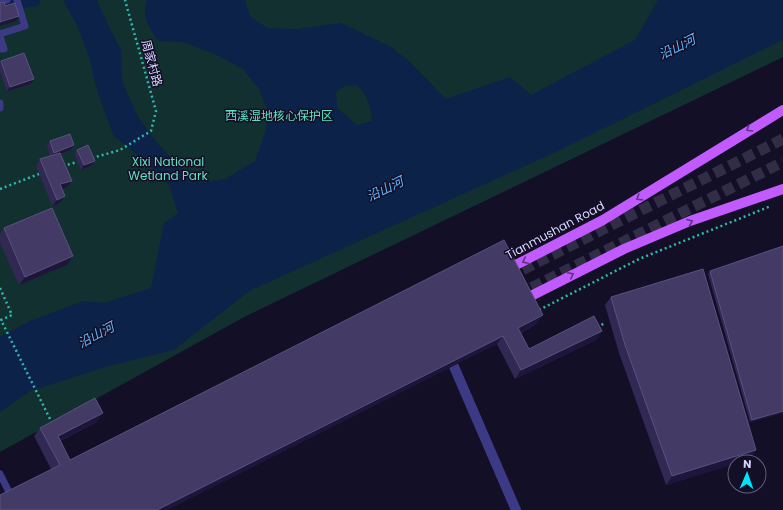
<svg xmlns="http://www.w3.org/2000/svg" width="783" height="510" font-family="Poppins,'Noto Sans SC',sans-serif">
<rect width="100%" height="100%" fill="#130f26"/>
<polygon fill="#12302f" points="0,0 783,0 783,57 246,316 0,452"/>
<path fill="#0c2248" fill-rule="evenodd" d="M63,0h34l11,25 13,25 1,31 16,36 20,27 24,25 18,14 25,-4 30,-18 11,-31 1,-21 -8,-20 -16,-20 -31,-16 -29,-11 -25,-1c-9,-14 -17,-24 -11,-41h98l5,16 17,12 30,1 44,-6 50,24 19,15 36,37 64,-22 21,18 104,-55 23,-40h125v40l-223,110 -311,141 -75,59 -68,17 -76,24 -30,21v-75l30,-16 53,-20 21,2 47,-15 13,-65 14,-10 -8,-26 -10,-13 -47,-39 -17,-48 -7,-30 -11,-30zM345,86l12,-1c10,11 14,20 15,36l-15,4 -20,-17 -1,-16z"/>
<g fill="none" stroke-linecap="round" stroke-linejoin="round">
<polyline stroke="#0c2248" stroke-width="13" points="0,5 34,0"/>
<g stroke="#312d47" stroke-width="11" stroke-dasharray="11 5.5" stroke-linecap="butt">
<polyline points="508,277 783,139"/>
<polyline points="517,295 783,162"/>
</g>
<g stroke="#2fb8b0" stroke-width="2.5" stroke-dasharray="2 3" stroke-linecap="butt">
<polyline points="92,158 120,150 151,131 156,111 125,0"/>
<polyline points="63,166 77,162"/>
<polyline points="0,189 39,174"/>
<polyline points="0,288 12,315 1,320 52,423"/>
<polyline points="539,310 639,259 771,206"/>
<polyline points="597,327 605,323"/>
</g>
<g stroke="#3d3a85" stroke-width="7">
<polyline points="0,2 7,0"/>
<polyline points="0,34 25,26 17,0"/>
<polyline points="0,36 4,49 0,49"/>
<polyline points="0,103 0,108"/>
<polyline points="0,474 18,510"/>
</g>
<polyline stroke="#3d3a85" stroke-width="10" points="449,355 516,510"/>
<g stroke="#c25bff" stroke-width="10">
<polyline points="506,270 603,220 783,110"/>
<polyline points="521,301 624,249 690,221 783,189"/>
</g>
</g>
<g fill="#312854">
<polygon points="1,61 34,79 31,84 7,91 0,72 0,62"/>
<polygon points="50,141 74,145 71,150 60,154 72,181 67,187 62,189 60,203 52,206 36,166 40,159 50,156 47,146"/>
<polygon points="77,150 95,161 92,165 81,170 74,154"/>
<polygon points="4,228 73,256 67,265 19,285 0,243 0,234"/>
<polygon points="783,246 783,413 750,422 708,274 710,271"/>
<polygon points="611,297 756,450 750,459 666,485 619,353 605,305"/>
<polygon points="537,324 521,333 529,349 602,331 596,340 515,379 497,344 51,469 34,436 40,428 97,422 60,441 70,460"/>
</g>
<g fill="#1d163a">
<polygon points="19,16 16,21 0,26 0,22"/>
<polygon points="34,79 31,84 7,91 10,87"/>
<polygon points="74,145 71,150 51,157 54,153"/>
<polygon points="95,161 92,165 81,170 84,165"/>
<polygon points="72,181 67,187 56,191 60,184"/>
<polygon points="65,196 60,203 52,206 57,200"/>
<polygon points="73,256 67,265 19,285 25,277"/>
<polygon points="543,315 537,324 512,337 518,328"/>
<polygon points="602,331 596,340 515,379 521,370"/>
<polygon points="503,336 497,344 168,510 157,510"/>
<polygon points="783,411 783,413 750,422 752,420"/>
<polygon points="103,413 97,422 51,445 58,436"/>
<polygon points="756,450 750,459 740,462 735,462 735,464 666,485 672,476"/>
</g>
<g fill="#433a66" stroke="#5a527e">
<polygon points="4,2 5,6 15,3 19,16 0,22 0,3"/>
<polygon points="24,53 34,79 10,87 1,61"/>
<polygon points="70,134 74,145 54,153 50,141"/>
<polygon points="88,145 95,161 84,165 77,150"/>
<polygon points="60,153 72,181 60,184 65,196 57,200 40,159"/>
<polygon points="52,208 73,256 25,277 4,228"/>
<polygon points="504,240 543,315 518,328 529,349 594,316 602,331 521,370 503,336 157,510 0,510 0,495 60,465 40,428 95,398 103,413 58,436 70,460"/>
<polygon points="783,246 783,411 752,420 710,271"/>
<polygon points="703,269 756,450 672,476 625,345 611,297"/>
</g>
<defs><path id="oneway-chevron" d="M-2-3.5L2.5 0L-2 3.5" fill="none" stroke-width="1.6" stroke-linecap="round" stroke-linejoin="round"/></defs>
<g stroke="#623188">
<use href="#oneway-chevron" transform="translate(749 129) rotate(149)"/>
<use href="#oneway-chevron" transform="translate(639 198) rotate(148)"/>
<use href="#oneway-chevron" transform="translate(690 222) rotate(-21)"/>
<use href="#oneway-chevron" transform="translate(525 261) rotate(154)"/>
<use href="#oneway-chevron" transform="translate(571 275) rotate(-27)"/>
</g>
<g text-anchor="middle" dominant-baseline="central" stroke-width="3" stroke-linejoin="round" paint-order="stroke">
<g font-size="12" fill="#d9d4ff" stroke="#130f26">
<text transform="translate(152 63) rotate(75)">周家村路</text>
<text transform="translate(555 230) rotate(-28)">Tianmushan Road</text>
</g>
<g font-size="12" fill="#5fe0c0" stroke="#130f26">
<text x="279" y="115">西溪湿地核心保护区</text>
<text x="168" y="161">Xixi National<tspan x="168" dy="14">Wetland Park</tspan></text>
</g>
<g font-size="13" font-style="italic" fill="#62b6ff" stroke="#130f26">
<text transform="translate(677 47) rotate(-26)">沿山河</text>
<text transform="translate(385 189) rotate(-26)">沿山河</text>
<text transform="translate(96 335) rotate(-28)">沿山河</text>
</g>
</g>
<g transform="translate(747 474) rotate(2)"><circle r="19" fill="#130f26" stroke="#625e7d"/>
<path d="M0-3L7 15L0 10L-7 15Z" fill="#00e5ff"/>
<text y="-6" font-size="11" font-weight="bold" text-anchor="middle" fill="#d9d4ff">N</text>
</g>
</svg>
